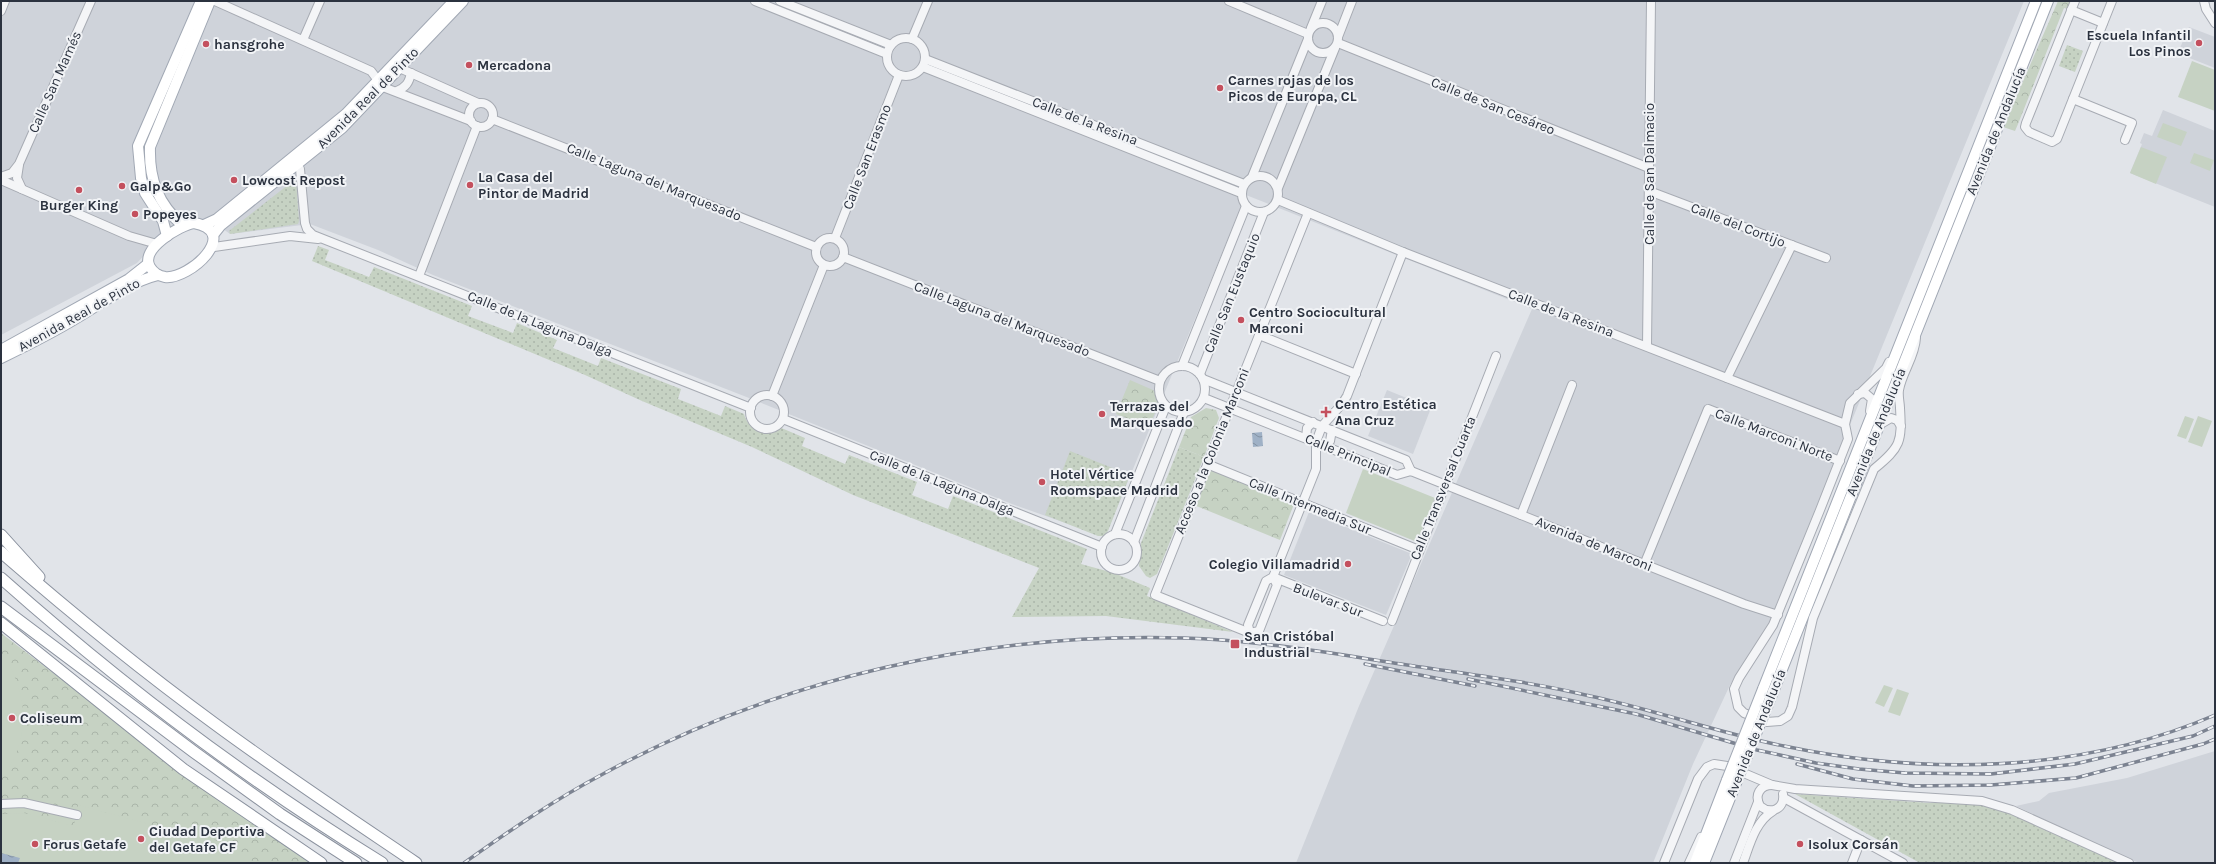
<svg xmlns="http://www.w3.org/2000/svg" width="2216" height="864" font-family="Karla,sans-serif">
<defs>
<pattern id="grass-dots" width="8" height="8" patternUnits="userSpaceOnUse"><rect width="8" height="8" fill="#c6d2c3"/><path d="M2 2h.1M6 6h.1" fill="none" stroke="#aab5a9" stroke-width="1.8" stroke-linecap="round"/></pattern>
<pattern id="forest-crowns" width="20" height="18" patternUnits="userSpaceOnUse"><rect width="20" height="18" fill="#c6d2c3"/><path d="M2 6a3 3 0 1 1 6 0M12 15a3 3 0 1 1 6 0" fill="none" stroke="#aab5a9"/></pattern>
<pattern id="water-waves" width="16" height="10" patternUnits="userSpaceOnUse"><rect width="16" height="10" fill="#9fb1c6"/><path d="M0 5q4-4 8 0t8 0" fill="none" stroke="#8291a2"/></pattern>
</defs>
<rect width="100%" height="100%" fill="#e1e4e9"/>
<g fill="#cfd3da">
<polygon points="1,1 2024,1 1763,637 1730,685 1693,764 1653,863 1296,863 1359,706 1532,309 1246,195 1105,537 1012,504 744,396 433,275 378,250 310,224 230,234 211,220 162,236 137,263 1,335"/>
<polygon points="2189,27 2215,37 2215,68 2187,57 2190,52 2180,48"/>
<polygon points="2163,110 2215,131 2215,207 2130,173 2142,144 2140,143 2144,133 2152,136"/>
<polygon points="1387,390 1431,408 1413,454 1368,436"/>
<polygon points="1309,512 1412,554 1386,615 1284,575"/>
<polygon points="2215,751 2215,863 2141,863 2127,859 2016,806 2039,801 2049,793 2127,778"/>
</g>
<g fill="url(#grass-dots)">
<polygon points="2067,45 2083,51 2075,72 2059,66"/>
<polygon points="293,181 296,181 299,221 298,224 230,234 229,231"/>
<path d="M318,246l11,4 -4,10 44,17 5,-10 98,39 -4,10 45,17 4,-10 40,17 -4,8 45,18 3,-8 80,31 -3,10 43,17 4,-10 19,8c4,16 21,22 35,13l26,11 -3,8 43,18 4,-9 68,27 -5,13 36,14 5,-13 134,53 -6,15 33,9 36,15 -3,8 86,36 -127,-16 -94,1 27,-49 -186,-73 -101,-48 -110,-46 -57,-26 -273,-114z"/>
<polygon points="1179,447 1204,457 1157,574 1150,578 1146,576 1139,566 1141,543"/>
<polygon points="1070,451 1130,475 1108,531 1104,536 1098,536 1045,515"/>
<polygon points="1795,794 1931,803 1963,800 2009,813 2122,863 1920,863"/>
</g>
<g fill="url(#forest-crowns)">
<polygon points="2058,1 2071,1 2068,9 2064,8 2018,124 2015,131 2003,127"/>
<path d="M1130,380l23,10c10,10 1,25 -4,37l-33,-13z"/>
<polygon points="1206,408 1216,410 1219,418 1204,457 1179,447 1191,417"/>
<polygon points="1210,468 1294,504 1280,540 1194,505"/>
<polygon points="1,633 181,771 316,863 1,863"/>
</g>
<g fill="#c6d2c3">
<polygon points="2192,61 2215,70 2215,111 2178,97"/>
<polygon points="2163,123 2187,132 2181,146 2157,137"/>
<polygon points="2141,147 2167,157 2156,184 2130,173"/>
<polygon points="2194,153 2214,160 2210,171 2190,163"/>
<polygon points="2185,416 2194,419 2186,439 2177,436"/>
<polygon points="2198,416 2212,421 2202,447 2188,442"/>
<polygon points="1363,469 1435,498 1417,542 1346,513"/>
<path d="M1,652c28,40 31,87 0,127z"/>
<polygon points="1884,685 1893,688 1884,707 1875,703"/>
<polygon points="1897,689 1909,693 1900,716 1888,712"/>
<polygon points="78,805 182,833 183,830 230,845 255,863 1,863 1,814 24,813 74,826"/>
</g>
<g fill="url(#water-waves)">
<polygon points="1262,432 1263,446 1253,447 1252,433"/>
<polygon points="1,853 20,858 18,863 1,863"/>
</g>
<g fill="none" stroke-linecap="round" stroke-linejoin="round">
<g stroke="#a7abb3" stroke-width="10">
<g id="minor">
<polyline points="215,1 371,71 383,87 471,121"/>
<polyline points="755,1 887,54"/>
<polyline points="780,1 891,45"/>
<polyline points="1229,1 1308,34"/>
<polyline points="2075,1 2026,123 2025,127 2029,132 2052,142 2057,139 2112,1"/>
<polyline points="2204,1 2206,9 2215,23"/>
<polyline points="2071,10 2103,23"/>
<polyline points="1,11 5,1"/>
<circle cx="1323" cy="38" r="15"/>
<polyline points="1311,28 1322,1"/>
<polyline points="1338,37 1352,1"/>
<circle cx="906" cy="57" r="19"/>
<polyline points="912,39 928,1"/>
<polyline points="303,40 320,1"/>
<polyline points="1338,43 1649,168"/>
<polyline points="925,59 1244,184"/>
<polyline points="395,66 478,103"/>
<polyline points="923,67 1241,193"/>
<path d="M397,91c9,-4 12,-8 14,-18"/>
<polyline points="2073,99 2132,123 2125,140"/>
<circle cx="481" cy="115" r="12"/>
<polyline points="492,119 816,247"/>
<polyline points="19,165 17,178 22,189"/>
<polyline points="300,169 305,223 307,229 313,235 751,408"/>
<circle cx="1260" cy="194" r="18"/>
<polyline points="1,177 12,173 19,164 91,1"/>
<polyline points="1252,177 1308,39"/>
<polyline points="1,180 129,236 157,244"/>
<polyline points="1278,188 1335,48"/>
<polyline points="1649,191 1826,258"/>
<polyline points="1278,200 1403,252 1845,424"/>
<circle cx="830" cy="252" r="14"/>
<polyline points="835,238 899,75"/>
<polyline points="214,247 290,236 318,239"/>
<polyline points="843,257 1160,381"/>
<polyline points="419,276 477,126"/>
<polyline points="1259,335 1356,374"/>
<polyline points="1647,346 1651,1"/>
<path d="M1889,362l-3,6 -36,35 -5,21 3,15 -28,71 -47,115 -34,53 -5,11 4,18 6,6 23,9 13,-1 8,-5 4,-9 21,-89 61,-149c27,-22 28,-27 26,-61 0,-5 -2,-12 -1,-18 3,-18 16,-33 17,-52"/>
<polyline points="1182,366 1246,206"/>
<circle cx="1182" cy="389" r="23"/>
<polyline points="1200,374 1264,212"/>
<polyline points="1727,378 1792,245"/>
<polyline points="1203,379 1406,460 1411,471"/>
<polyline points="1858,394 1865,393 1872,399 1870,411"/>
<circle cx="767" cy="412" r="17"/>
<polyline points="772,396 824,265"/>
<polyline points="1204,398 1397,475 1411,471"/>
<polyline points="783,419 1102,547"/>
<polyline points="1879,425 1891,418 1897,420 1901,426"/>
<polyline points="1306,438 1307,428 1313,422"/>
<polyline points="1325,446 1330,441 1332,430"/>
<polyline points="1207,464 1414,548"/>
<polyline points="1411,471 1744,604 1778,615"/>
<polyline points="1521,515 1572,385"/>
<polyline points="1115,534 1166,406"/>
<circle cx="1119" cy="552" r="18"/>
<polyline points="1134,542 1184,412"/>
<polyline points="1644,565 1708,409 1840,461"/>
<polyline points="1383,621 1273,577 1266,581 1248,625 1250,633 1259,631 1277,585 1273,577 1316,469 1316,442 1322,426 1342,404 1347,396 1403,252"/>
<polyline points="1392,621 1496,356"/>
<polyline points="1250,633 1155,595 1308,213"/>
<path d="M1772,785c-12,0 -18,10 -12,21 11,9 25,3 23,-12"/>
<polyline points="1784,798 1903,863"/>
<polyline points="1,804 24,803 77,815"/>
<polyline points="1664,863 1698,779 1707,767 1714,764 1727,766 1772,785 1795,789 1982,801 2012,810 2129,863"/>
<polyline points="1689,863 1701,837"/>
<polyline points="1734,863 1758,802"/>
<path d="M1743,863c7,-19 12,-41 30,-52"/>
<polyline points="1852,863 1861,840"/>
</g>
</g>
<g stroke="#a1a8b4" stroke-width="12">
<g id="major">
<path d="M194,223c48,9 -5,57 -29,54 -6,-1 -12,-5 -15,-10 -11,-18 30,-42 44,-44z"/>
<polyline points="204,225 217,219 346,114 454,1"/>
<path d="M183,226c-25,-22 -34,-46 -33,-79l60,-146"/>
<polyline points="213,235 221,225 342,128 463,1"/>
<polyline points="167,236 163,221 145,193 141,178 138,146 201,1"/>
<polyline points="1,350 129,279 148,264"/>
<path d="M1,358c27,-13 53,-26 79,-42 25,-15 50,-34 78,-41"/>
<polyline points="1763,689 2036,1"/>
<polyline points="1773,692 2048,1"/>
<polyline points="1695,863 1727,780"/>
<polyline points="1704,863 1736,783"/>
</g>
</g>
<g stroke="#8a919e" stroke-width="13">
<g id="highway">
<polyline points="1,535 39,577"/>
<path d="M1,552c69,60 140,118 214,172 65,48 133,93 201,139"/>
<path d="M1,578c118,105 246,202 381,285"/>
<polyline points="1,607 194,752 280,814 356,863"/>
<polyline points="1,623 183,769 321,863"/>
</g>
</g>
<use href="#minor" stroke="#f4f5f7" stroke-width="8"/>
<use href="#major" stroke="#fff" stroke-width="10"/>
<use href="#highway" stroke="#fff" stroke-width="11"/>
<g stroke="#7c8391" stroke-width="3.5">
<g id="rail">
<polyline points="1365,664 1475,686"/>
<polyline points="1468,679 1636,714 1757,750 1816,763 1859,769 1905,773 1991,774 2075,764 2193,736 2215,726"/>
<polyline points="1797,764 1853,779 1913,786 1991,785 2076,778 2203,744 2215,739"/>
<path d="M464,863c45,-32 90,-63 139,-89 176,-96 380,-142 580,-136 73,2 146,15 218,26 63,10 127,17 189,32 65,14 129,37 194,50 142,30 297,27 431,-31"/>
</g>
</g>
<use href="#rail" stroke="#f1f3f6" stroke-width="2" stroke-dasharray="6" stroke-linecap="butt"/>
<g stroke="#a1a8b4" stroke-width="12" stroke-linecap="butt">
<g id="major-bridge">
<polyline points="1727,780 1763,689"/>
<polyline points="1736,783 1773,692"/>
</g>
</g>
<use href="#major-bridge" stroke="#fff" stroke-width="10"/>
</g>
<g fill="#c4505e" stroke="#f1f3f6" stroke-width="1.5">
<circle cx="2199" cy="43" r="4"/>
<circle cx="206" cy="44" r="4"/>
<circle cx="469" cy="65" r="4"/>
<circle cx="1220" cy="88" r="4"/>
<circle cx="234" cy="180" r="4"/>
<circle cx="470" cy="185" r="4"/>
<circle cx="122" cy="186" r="4"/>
<circle cx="79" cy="190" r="4"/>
<circle cx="135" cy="214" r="4"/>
<circle cx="1241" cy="320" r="4"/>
<path d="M1324 406h4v4h4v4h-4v4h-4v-4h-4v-4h4z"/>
<circle cx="1102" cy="414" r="4"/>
<circle cx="1042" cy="482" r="4"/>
<circle cx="1348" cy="564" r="4"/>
<rect x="1230" y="639" width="10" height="10" rx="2"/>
<circle cx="12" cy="718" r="4"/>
<circle cx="141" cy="839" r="4"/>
<circle cx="35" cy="844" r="4"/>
<circle cx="1800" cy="844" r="4"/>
</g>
<g text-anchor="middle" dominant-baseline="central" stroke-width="4" stroke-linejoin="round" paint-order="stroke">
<g font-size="14" font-weight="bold" fill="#2b323f" stroke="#f1f3f6" text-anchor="start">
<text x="2191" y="35" text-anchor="end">Escuela Infantil<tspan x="2191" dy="16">Los Pinos</tspan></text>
<text x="214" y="44">hansgrohe</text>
<text x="477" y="65">Mercadona</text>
<text x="1228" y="80">Carnes rojas de los<tspan x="1228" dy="16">Picos de Europa, CL</tspan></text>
<text x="478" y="177">La Casa del<tspan x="478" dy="16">Pintor de Madrid</tspan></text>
<text x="242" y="180">Lowcost Repost</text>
<text x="130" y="186">Galp&amp;Go</text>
<text x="79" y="205" text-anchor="middle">Burger King</text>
<text x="143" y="214">Popeyes</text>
<text x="1249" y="312">Centro Sociocultural<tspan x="1249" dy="16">Marconi</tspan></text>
<text x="1335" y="404">Centro Estética<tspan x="1335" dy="16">Ana Cruz</tspan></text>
<text x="1110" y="406">Terrazas del<tspan x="1110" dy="16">Marquesado</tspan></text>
<text x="1050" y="474">Hotel Vértice<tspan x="1050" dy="16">Roomspace Madrid</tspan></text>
<text x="1340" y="564" text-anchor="end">Colegio Villamadrid</text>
<text x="1244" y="636">San Cristóbal<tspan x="1244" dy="16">Industrial</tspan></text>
<text x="20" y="718">Coliseum</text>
<text x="149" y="831">Ciudad Deportiva<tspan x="149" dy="16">del Getafe CF</tspan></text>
<text x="43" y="844">Forus Getafe</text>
<text x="1808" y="844">Isolux Corsán</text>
</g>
<g font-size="14" fill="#2b323f" stroke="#f1f3f6">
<text transform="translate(55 82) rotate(-66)">Calle San Mamés</text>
<text transform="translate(368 98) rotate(-45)">Avenida Real de Pinto</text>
<text transform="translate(1493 106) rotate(22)">Calle de San Cesáreo</text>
<text transform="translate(1085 121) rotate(21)">Calle de la Resina</text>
<text transform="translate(1996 131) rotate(-68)">Avenida de Andalucía</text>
<text transform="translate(867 157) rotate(-69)">Calle San Erasmo</text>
<text transform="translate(1649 174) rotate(-90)">Calle de San Dalmacio</text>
<text transform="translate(654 182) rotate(22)">Calle Laguna del Marquesado</text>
<text transform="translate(1738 225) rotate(21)">Calle del Cortijo</text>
<text transform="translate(1232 293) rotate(-68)">Calle San Eustaquio</text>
<text transform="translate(1561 313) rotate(21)">Calle de la Resina</text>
<text transform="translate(79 315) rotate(-29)">Avenida Real de Pinto</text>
<text transform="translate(1002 319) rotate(21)">Calle Laguna del Marquesado</text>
<text transform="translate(540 324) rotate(22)">Calle de la Laguna Dalga</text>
<text transform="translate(1876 432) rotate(-68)">Avenida de Andalucía</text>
<text transform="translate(1774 435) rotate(21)">Calle Marconi Norte</text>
<text transform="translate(1212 451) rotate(-68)">Acceso a la Colonia Marconi</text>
<text transform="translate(1348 455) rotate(22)">Calle Principal</text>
<text transform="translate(942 483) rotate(22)">Calle de la Laguna Dalga</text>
<text transform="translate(1443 488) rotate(-68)">Calle Transversal Cuarta</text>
<text transform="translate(1310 506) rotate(22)">Calle Intermedia Sur</text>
<text transform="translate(1594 544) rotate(22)">Avenida de Marconi</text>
<text transform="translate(1328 600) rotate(21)">Bulevar Sur</text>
<text transform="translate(1756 733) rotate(-68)">Avenida de Andalucía</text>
</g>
</g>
<rect width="2216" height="864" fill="none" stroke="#2b323f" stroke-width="4"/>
</svg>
